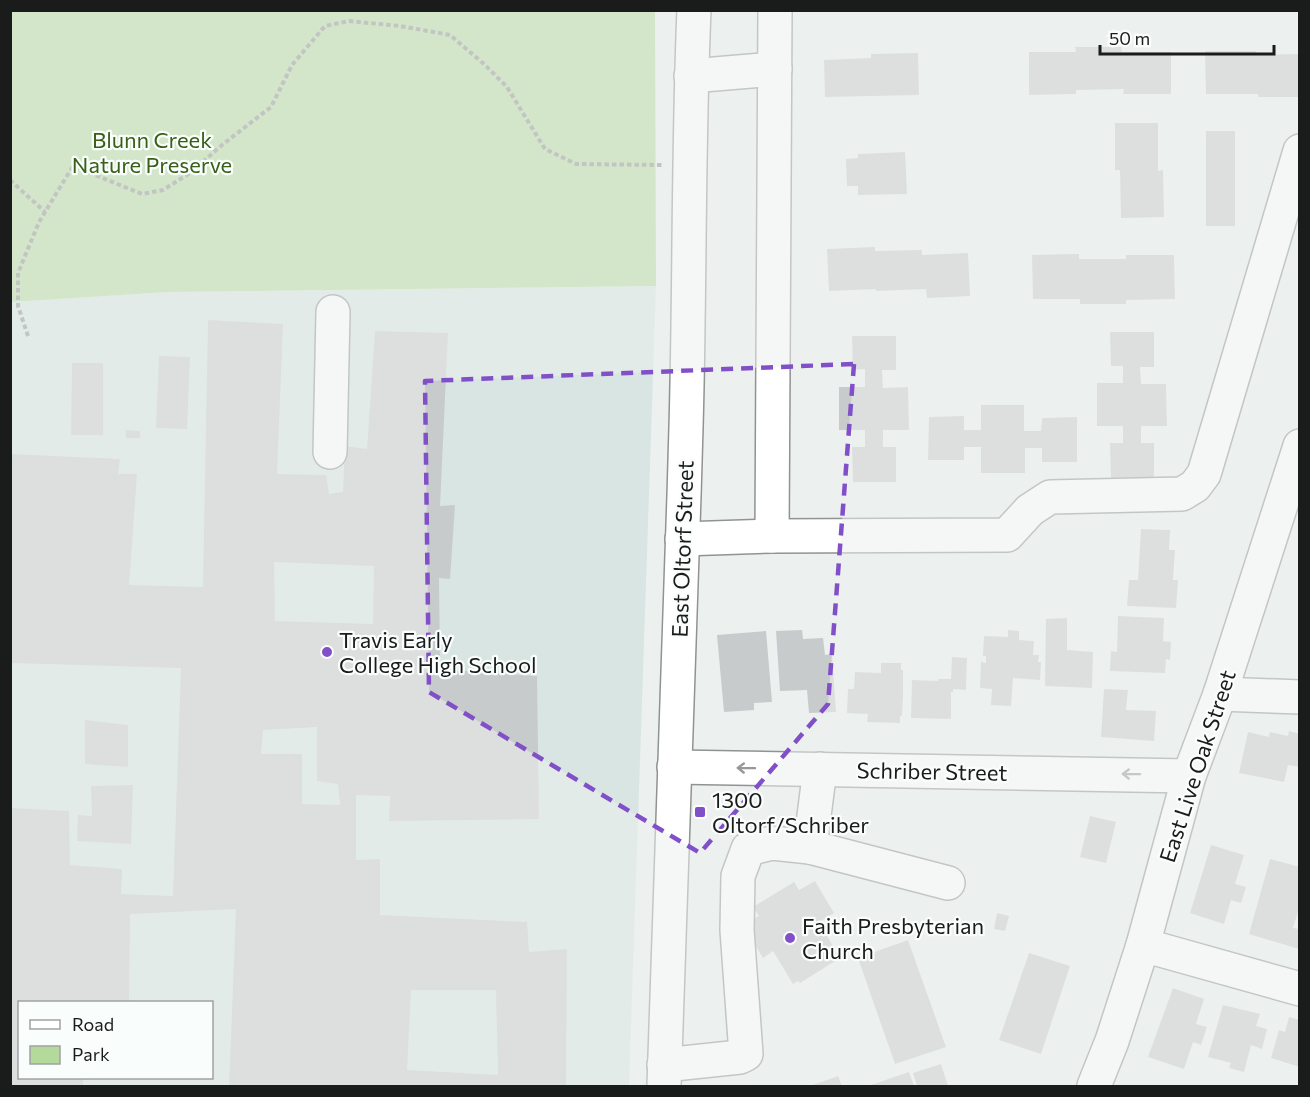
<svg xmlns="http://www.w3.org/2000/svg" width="1310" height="1097" font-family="Commissioner,sans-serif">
<rect width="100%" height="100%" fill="#ecf0ef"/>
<path fill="#d8e5e2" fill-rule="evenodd" d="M656,286l-27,800h-618v-784l158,-10zM20,1002h192v76h-192z"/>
<polygon fill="#b3da9b" points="11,10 655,11 656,286 169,292 11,302"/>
<g fill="#c7cbcb" fill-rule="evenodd">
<polygon points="1075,47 1121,47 1122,52 1171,52 1171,94 1123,94 1124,89 1076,90 1076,94 1029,95 1029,52 1076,52"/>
<polygon points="1205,51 1256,51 1256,55 1300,54 1300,97 1258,97 1258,94 1206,94"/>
<polygon points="918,53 919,95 825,97 824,60 871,58 871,54"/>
<polygon points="1115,123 1158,123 1158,171 1163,170 1164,217 1121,218 1120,170 1115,170"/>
<rect x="1206" y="131" width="29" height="95"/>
<polygon points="905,152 907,194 858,195 858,186 847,186 846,159 858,158 858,154"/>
<polygon points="875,247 875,251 922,250 922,255 968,253 970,296 927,298 926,289 876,291 876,289 829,291 827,249"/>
<polygon points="1079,254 1079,259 1126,259 1126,255 1174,255 1175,299 1126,300 1126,304 1080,304 1080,299 1033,299 1032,255"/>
<path d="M208,320l75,4 -6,150 49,1 3,19 14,-2 2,-46 22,3 8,-118 73,2 -8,173 15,-1 -5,74 -11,-1 1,91 97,7 2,143 -150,2 1,-25 -34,-1v65l24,-1v56l147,7 2,30 38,-3 -1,137h-337l7,-177 -106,5 -1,88h-109v76h63v8h-73v-278l59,3 1,54 52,4 -1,25 52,2 8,-228 -170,-5v-209l109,5 -2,15h19l-8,111 74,2zM274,562l100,4 -1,58 -98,-3zM317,727v54l21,3 2,21 -38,-1v-50h-41l2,-24zM411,990h85l2,85 -91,-5z"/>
<polygon points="1110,332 1154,332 1154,367 1140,367 1141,384 1166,384 1167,426 1141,426 1141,443 1154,443 1154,478 1111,479 1110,443 1123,443 1123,426 1097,426 1097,383 1123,383 1123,366 1111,366"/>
<polygon points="852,336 896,336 896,370 882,370 883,388 908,387 909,430 883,430 883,447 896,447 896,482 853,482 852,447 865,447 865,430 839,430 839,387 865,387 865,369 853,370"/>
<polygon points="159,356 190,357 187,429 156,428"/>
<polygon points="72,363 103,363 103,435 71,435"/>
<polygon points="981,405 1024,405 1024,431 1041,431 1042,418 1077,417 1077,462 1042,462 1042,448 1025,448 1025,473 981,473 981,447 964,447 964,460 928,460 929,417 964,416 964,430 981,430"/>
<polygon points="126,430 140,431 140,438 126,438"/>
<polygon points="1141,529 1170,530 1169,550 1175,550 1173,580 1178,580 1176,608 1127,606 1129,580 1138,580"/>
<polygon points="1118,616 1164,618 1163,641 1171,642 1170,660 1166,659 1165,673 1110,671 1111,651 1117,652"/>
<polygon points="1067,618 1067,650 1093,652 1092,688 1045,686 1046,619"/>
<polygon points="802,630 803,639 823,638 825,655 832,654 836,712 809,713 807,690 780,691 776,631"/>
<polygon points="1008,630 1019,631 1019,640 1034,641 1033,655 1039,655 1038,662 1041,662 1040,680 1013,678 1011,706 991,705 992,689 980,688 981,662 986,663 986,656 983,656 984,636 1008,637"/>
<polygon points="766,631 772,702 754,703 754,710 724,712 717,635"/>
<polygon points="952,657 967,658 966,690 953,689 953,692 951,692 951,719 911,718 912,680 938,681 938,679 951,679"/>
<polygon points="881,663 901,663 901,670 903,670 903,696 902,716 900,716 900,723 867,722 868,714 847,713 848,689 854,689 855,672 881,673"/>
<polygon points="1104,689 1128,690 1126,710 1156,711 1154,741 1101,737"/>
<polygon points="85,720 128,725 128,767 85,764"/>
<polygon points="1289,731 1300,734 1300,767 1288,765 1284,782 1239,773 1248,732 1269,737 1270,732 1288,736"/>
<polygon points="133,785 131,844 77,841 78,815 92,816 91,786"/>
<polygon points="1090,816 1116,822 1106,863 1080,857"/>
<polygon points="1211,845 1244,855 1235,884 1246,887 1241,903 1231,900 1224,924 1190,913"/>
<polygon points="1270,859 1300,867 1300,905 1293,928 1300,929 1299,949 1249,934"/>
<polygon points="815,881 834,913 819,922 840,958 800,983 798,981 793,984 773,951 763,958 743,925 759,916 753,907 794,882 799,890"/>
<polygon points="997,913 1009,916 1005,931 994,929"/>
<polygon points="908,940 946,1047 895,1064 858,958"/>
<polygon points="1029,953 1070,966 1041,1054 999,1040"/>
<polygon points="1173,988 1204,999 1196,1024 1207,1027 1201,1045 1193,1042 1184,1069 1148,1057"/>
<polygon points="1223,1005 1260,1014 1256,1026 1267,1029 1262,1049 1251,1045 1244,1072 1229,1068 1231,1063 1208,1057"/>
<polygon points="1289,1017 1300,1020 1300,1067 1271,1058 1279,1030 1285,1032"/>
<polygon points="941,1064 948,1086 917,1086 913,1073"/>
<polygon points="909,1072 914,1086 868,1086"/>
<polygon points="838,1076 842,1086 810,1086"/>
</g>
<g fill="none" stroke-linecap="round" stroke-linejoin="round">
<g stroke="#909392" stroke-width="36">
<g id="minor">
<polyline points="691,76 775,69"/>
<polyline points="330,452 333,312"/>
<polyline points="772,536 775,10"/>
<polyline points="682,539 772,536 1007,535 1030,510 1050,497 1182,494 1195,486 1204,474 1300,151"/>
<polyline points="1220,694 1300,697"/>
<polyline points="674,767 1189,776"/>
<polyline points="810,847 948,883"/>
<polyline points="1143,945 1300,989"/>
<polyline points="664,1065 740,1057 746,1054 737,930 738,876 748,849 772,843 810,847 820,769"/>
<polyline points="1094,1086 1112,1041 1143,945 1189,776 1220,694 1300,446"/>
</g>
</g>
<g stroke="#909392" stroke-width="36">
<path id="major" d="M664,1086c6,-219 16,-439 22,-659 4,-139 2,-278 8,-417"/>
</g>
<g stroke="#8f9191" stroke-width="4" stroke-dasharray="4.5 3" stroke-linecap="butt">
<polyline points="10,180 45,212"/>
<polyline points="28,336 18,306 18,273 39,222 73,166 142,194 163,190 190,173 222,145 271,107 292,65 325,26 349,21 400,26 450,35 484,64 507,87 545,149 576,164 662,165"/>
</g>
<use href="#minor" stroke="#fff" stroke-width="33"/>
<use href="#major" stroke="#fff" stroke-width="33"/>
</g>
<defs><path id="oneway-shaft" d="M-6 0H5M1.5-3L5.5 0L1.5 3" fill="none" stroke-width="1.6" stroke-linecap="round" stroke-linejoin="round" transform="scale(1.5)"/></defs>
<g stroke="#989898">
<use href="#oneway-shaft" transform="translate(746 768) rotate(-179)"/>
<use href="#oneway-shaft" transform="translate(1131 774) rotate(-179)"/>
</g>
<path d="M0 0H1310V1097H0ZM854,364l-26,340 -128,149 -271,-161 -4,-311z" fill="#ecf0ef" fill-opacity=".55" fill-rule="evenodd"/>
<path fill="none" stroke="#8150c8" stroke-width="4.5" stroke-dasharray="12 8" stroke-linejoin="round" d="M854,364l-26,340 -128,149 -271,-161 -4,-311z"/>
<g fill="#8150c8" stroke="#f9fdfc" stroke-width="2">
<circle cx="327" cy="652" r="6"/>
<rect x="694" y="806" width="12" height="12" rx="3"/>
<circle cx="790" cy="938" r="6"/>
</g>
<g text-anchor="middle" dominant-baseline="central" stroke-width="4.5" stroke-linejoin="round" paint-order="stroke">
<g font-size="22" fill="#386016" stroke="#f9fdfc">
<text x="152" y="139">Blunn Creek<tspan x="152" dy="25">Nature Preserve</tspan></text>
</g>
<g font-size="22" fill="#1a1b1b" stroke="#f9fdfc">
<text transform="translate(682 549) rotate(-88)">East Oltorf Street</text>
<text transform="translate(1197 766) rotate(-72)">East Live Oak Street</text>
<text transform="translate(932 771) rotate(1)">Schriber Street</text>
</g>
<g font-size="22" fill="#1a1b1b" stroke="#f9fdfc" text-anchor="start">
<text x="339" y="639">Travis Early<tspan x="339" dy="25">College High School</tspan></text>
<text x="712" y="799">1300<tspan x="712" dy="25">Oltorf/Schriber</tspan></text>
<text x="802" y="925">Faith Presbyterian<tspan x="802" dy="25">Church</tspan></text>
</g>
</g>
<rect width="1310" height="1097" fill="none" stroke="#1a1b1b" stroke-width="24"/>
<rect x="18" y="1001" width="195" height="78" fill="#f9fdfc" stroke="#a0a3a2" stroke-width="1.5"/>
<rect x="30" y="1020" width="30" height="9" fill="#ffffff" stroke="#a0a3a2" stroke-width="1.5"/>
<text x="72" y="1031" font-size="18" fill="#1a1b1b">Road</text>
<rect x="30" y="1046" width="30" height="18" fill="#b3da9b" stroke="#a0a3a2" stroke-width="1.5"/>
<text x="72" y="1061" font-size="18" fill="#1a1b1b">Park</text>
<path d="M1100 45v9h174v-9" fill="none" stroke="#1a1b1b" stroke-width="3"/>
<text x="1109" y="45" font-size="18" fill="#1a1b1b" stroke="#f9fdfc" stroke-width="4.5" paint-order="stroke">50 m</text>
</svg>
